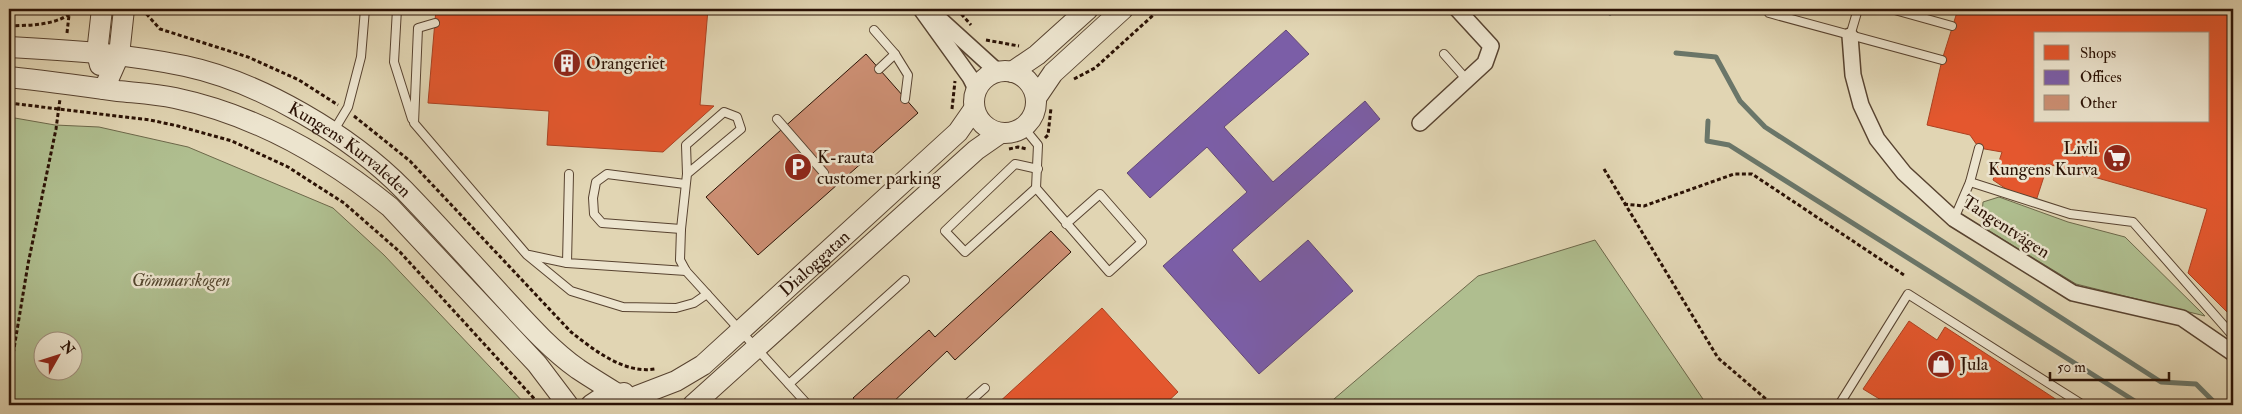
<svg xmlns="http://www.w3.org/2000/svg" width="2242" height="414" font-family="'IM FELL Double Pica',serif">
<rect width="100%" height="100%" fill="#e1d5b3"/>
<filter id="stains"><feTurbulence type="fractalNoise" baseFrequency=".004" numOctaves="4"/><feColorMatrix values="0 0 0 0 .2 0 0 0 0 .09 0 0 0 0 .02 0 0 0 .5 -.17"/></filter>
<radialGradient id="worn" r=".72"><stop offset=".6" stop-color="#630" stop-opacity="0"/><stop offset="1" stop-color="#630" stop-opacity=".3"/></radialGradient>
<g fill="#afbe8f" stroke="#6d684a" fill-rule="evenodd">
<path d="M9,117l46,8 44,2 89,20 145,61 51,47 142,150h-517zM42,342h30v30h-30z"/>
<polygon points="1999,197 2068,222 2125,237 2205,316 2076,284 1981,226 1983,202"/>
<polygon points="1595,240 1707,405 1327,405 1478,276"/>
</g>
<g fill="#e4572e" stroke="#ac4222" fill-rule="evenodd">
<polygon points="436,9 708,9 700,105 714,106 663,152 547,145 549,111 428,103"/>
<path d="M1958,9h275v309l-45,-45 19,-64 -159,-45 -12,37 -18,-4 -25,-17 9,-28 -23,-4 -9,-13 -43,-10 15,-65zM2036,34h172v87h-172z"/>
<polygon points="1102,308 1178,392 1164,405 996,405"/>
<polygon points="1909,321 1937,340 1945,327 2057,400 2053,405 1884,405 1886,403 1863,389"/>
</g>
<polygon fill="#7b5ea7" stroke="#634776" points="1286,30 1309,54 1224,127 1273,182 1365,101 1380,119 1232,250 1260,282 1308,240 1353,291 1259,374 1163,266 1247,192 1207,147 1150,198 1127,173"/>
<g fill="none" stroke-linecap="round" stroke-linejoin="round">
<g stroke="#6a7669" stroke-width="5">
<polyline points="1607,9 1610,13"/>
<polyline points="1676,53 1716,57 1740,101 1765,127 2161,382 2196,384 2217,405"/>
<polyline points="1708,121 1707,141 1729,145 2141,405"/>
</g>
</g>
<g fill="#cb8e72" stroke="#2b1205">
<polygon points="866,54 918,113 758,255 706,197"/>
<polygon points="1051,231 1071,252 955,360 947,351 890,405 859,405 853,398 929,330 935,337"/>
</g>
<g fill="none" stroke-linecap="round" stroke-linejoin="round">
<g stroke="#584330" stroke-width="10">
<g id="service">
<polyline points="397,9 394,62 412,119"/>
<polyline points="1766,9 1769,13 1942,60"/>
<polyline points="1891,9 1952,26"/>
<polyline points="435,23 418,28 414,123 527,255 571,291 623,307 676,308 694,303 707,294"/>
<polyline points="874,30 895,54 908,75 905,99"/>
<polyline points="1850,36 1858,9"/>
<polyline points="1444,54 1467,80"/>
<polyline points="879,69 895,54"/>
<polyline points="777,119 824,173"/>
<polyline points="1024,128 1038,145 1036,188 1109,272 1142,242 1100,194 1066,224"/>
<polyline points="333,132 348,107 361,57 365,9"/>
<polyline points="569,174 567,263 686,271"/>
<polyline points="687,174 686,145 724,112 737,117 741,129 687,174 681,229 680,260 686,271 808,405"/>
<polyline points="1970,182 2070,214 2133,222 2233,336"/>
<polyline points="1036,188 965,252 945,231 1015,164 1038,169"/>
<polyline points="1954,219 1970,182 1979,148"/>
<polyline points="681,229 602,223 594,214 593,198 596,182 607,174 685,184"/>
<polyline points="529,255 567,263"/>
<polyline points="789,384 905,280"/>
<polyline points="966,405 985,388"/>
<polyline points="1839,405 1908,294 2083,405"/>
</g>
</g>
<g stroke="#584330" stroke-width="18">
<g id="minor">
<polyline points="921,9 970,77 976,89"/>
<polyline points="933,13 998,72"/>
<polyline points="1850,36 1853,75 1861,105 1877,139 1904,173 1954,219 2073,293 2182,318 2233,353"/>
<polyline points="1420,123 1485,63 1491,46 1457,9"/>
</g>
</g>
<g stroke="#584330" stroke-width="22">
<g id="tertiary">
<path id="s1" d="M9,47c59,3 118,7 176,19 75,16 165,69 219,124 34,35 67,72 100,108 23,25 46,51 74,71 12,8 25,16 38,24"/>
<polyline points="100,65 97,53 102,9"/>
<circle cx="1005" cy="102" r="31"/>
<polyline points="1012,72 1037,55 1088,9"/>
<path d="M9,77c36,4 73,9 109,14 19,2 38,3 57,7 80,17 151,57 215,109l147,157 31,41"/>
<polyline points="104,89 119,55 124,9"/>
<polyline points="1036,98 1053,73 1123,9"/>
<path id="s2" d="M637,396l39,-15 27,-16 255,-233 16,-23"/>
<polyline points="591,405 603,397 624,393"/>
<polyline points="693,405 976,150 999,134"/>
</g>
</g>
<g stroke="#2b1205" stroke-width="3" stroke-dasharray="4 2.5" stroke-linecap="butt">
<polyline points="142,9 160,29 248,57 299,80 338,105"/>
<polyline points="957,9 971,25"/>
<path d="M9,26c22,-1 50,0 66,-17"/>
<polyline points="67,33 69,15"/>
<polyline points="986,40 1019,46"/>
<polyline points="1074,79 1095,68 1160,9"/>
<polyline points="9,103 150,120 178,126 232,141 288,167 344,203 400,252 540,405"/>
<polyline points="952,109 955,81"/>
<path d="M354,116l56,45 161,171c23,18 53,42 84,37"/>
<polyline points="1045,138 1048,135 1051,108"/>
<polyline points="1009,149 1018,147 1027,149"/>
<polyline points="1604,169 1718,358 1773,405"/>
<polyline points="1624,204 1644,206 1734,174 1752,174 1904,275"/>
<polyline points="9,379 28,264 56,129 60,99"/>
</g>
<use href="#service" stroke="#ece4ce" stroke-width="8"/>
<use href="#minor" stroke="#ece4ce" stroke-width="15"/>
<use href="#tertiary" stroke="#ece4ce" stroke-width="20"/>
</g>
<defs>
<g id="building-disc" transform="scale(1.4375)"><circle r="9.5" fill="#8f2418" stroke="#ece4ce"/><path d="M-4-6H4V6H1V3H-1V6H-4ZM-2.5-4.3h1.7v1.8h-1.7ZM.8-4.3h1.7v1.8H.8ZM-2.5-1h1.7V.8h-1.7ZM.8-1h1.7V.8H.8Z" fill="#fff"/></g>
<g id="supermarket-disc" transform="scale(1.4375)"><circle r="9.5" fill="#8f2418" stroke="#ece4ce"/><path d="M-6-5.5h2.5l.6 2H6L4.5 2H-2.5L-4.4-4H-6ZM-1.5 3.2a1.3 1.3 0 1 0 .1 0ZM3 3.2a1.3 1.3 0 1 0 .1 0Z" fill="#fff"/></g>
<g id="parking-disc" transform="scale(1.4375)"><circle r="9.5" fill="#8f2418" stroke="#ece4ce"/><path d="M-3.5-5.5H1a3.5 3.5 0 0 1 0 7H-1V5.5H-3.5ZM-1-3.4V-.6H.8a1.4 1.4 0 0 0 0-2.8Z" fill="#fff"/></g>
<g id="shop-disc" transform="scale(1.4375)"><circle r="9.5" fill="#8f2418" stroke="#ece4ce"/><path d="M-5-2.5h2.3a2.7 3.5 0 0 1 5.4 0H5L5.5 6h-11ZM-1.5-2.5h3a1.5 2.3 0 0 0-3 0Z" fill="#fff"/></g>
</defs>
<g fill-rule="evenodd">
<use href="#building-disc" x="567" y="63"/>
<use href="#supermarket-disc" x="2117" y="158"/>
<use href="#parking-disc" x="798" y="167"/>
<use href="#shop-disc" x="1941" y="364"/>
</g>
<g text-anchor="middle" dominant-baseline="central" stroke-width="5" stroke-linejoin="round" paint-order="stroke">
<g font-size="18" fill="#2b1205" stroke="#ece4ce" text-anchor="start">
<text x="586" y="63">Orangeriet</text>
<text x="2098" y="148" text-anchor="end">Livli<tspan x="2098" dy="21">Kungens Kurva</tspan></text>
<text x="817" y="157">K-rauta<tspan x="817" dy="21">customer parking</tspan></text>
<text x="1960" y="364">Jula</text>
</g>
<g font-size="18" fill="#2b1205" stroke="#ece4ce">
<text stroke="none"><textPath href="#s1" startOffset="364">Kungens Kurvaleden</textPath></text>
<text transform="translate(2006 227) rotate(33)">Tangentvägen</text>
<text stroke="none"><textPath href="#s2" startOffset="224">Dialoggatan</textPath></text>
</g>
<g font-size="18" font-style="italic" fill="#53462e" stroke="#ece4ce">
<text x="181" y="280">Gömmarskogen</text>
</g>
</g>
<rect width="2242" height="414" fill="none" stroke="#e1d5b3" stroke-width="30"/>
<rect x="10" y="10" width="2222" height="394" fill="none" stroke="#2b1205" stroke-width="2.5"/>
<rect x="15" y="15" width="2212" height="384" fill="none" stroke="#2b1205"/>
<rect x="2034" y="32" width="175" height="90" fill="#ece4ce" stroke="#9f907e"/>
<rect x="2044" y="45" width="25" height="15" fill="#e4572e" stroke="#9f907e"/>
<text x="2080" y="58" font-size="15" fill="#2b1205">Shops</text>
<rect x="2044" y="70" width="25" height="15" fill="#7b5ea7" stroke="#9f907e"/>
<text x="2080" y="82" font-size="15" fill="#2b1205">Offices</text>
<rect x="2044" y="95" width="25" height="15" fill="#cb8e72" stroke="#9f907e"/>
<text x="2080" y="108" font-size="15" fill="#2b1205">Other</text>
<g transform="translate(58 356) rotate(51)"><circle r="24" fill="#ece4ce" stroke="#9f907e"/>
<path d="M0-4L9 19L0 12L-9 19Z" fill="#8f2418"/>
<text y="-8" font-size="14" font-weight="bold" text-anchor="middle" fill="#2b1205">N</text>
</g>
<path d="M2050 372v8h119v-8" fill="none" stroke="#2b1205" stroke-width="2.5"/>
<text x="2057" y="372" font-size="15" fill="#2b1205" stroke="#ece4ce" stroke-width="4" paint-order="stroke">50 m</text>
<rect width="100%" height="100%" filter="url(#stains)"/>
<rect width="100%" height="100%" fill="url(#worn)"/>
</svg>
